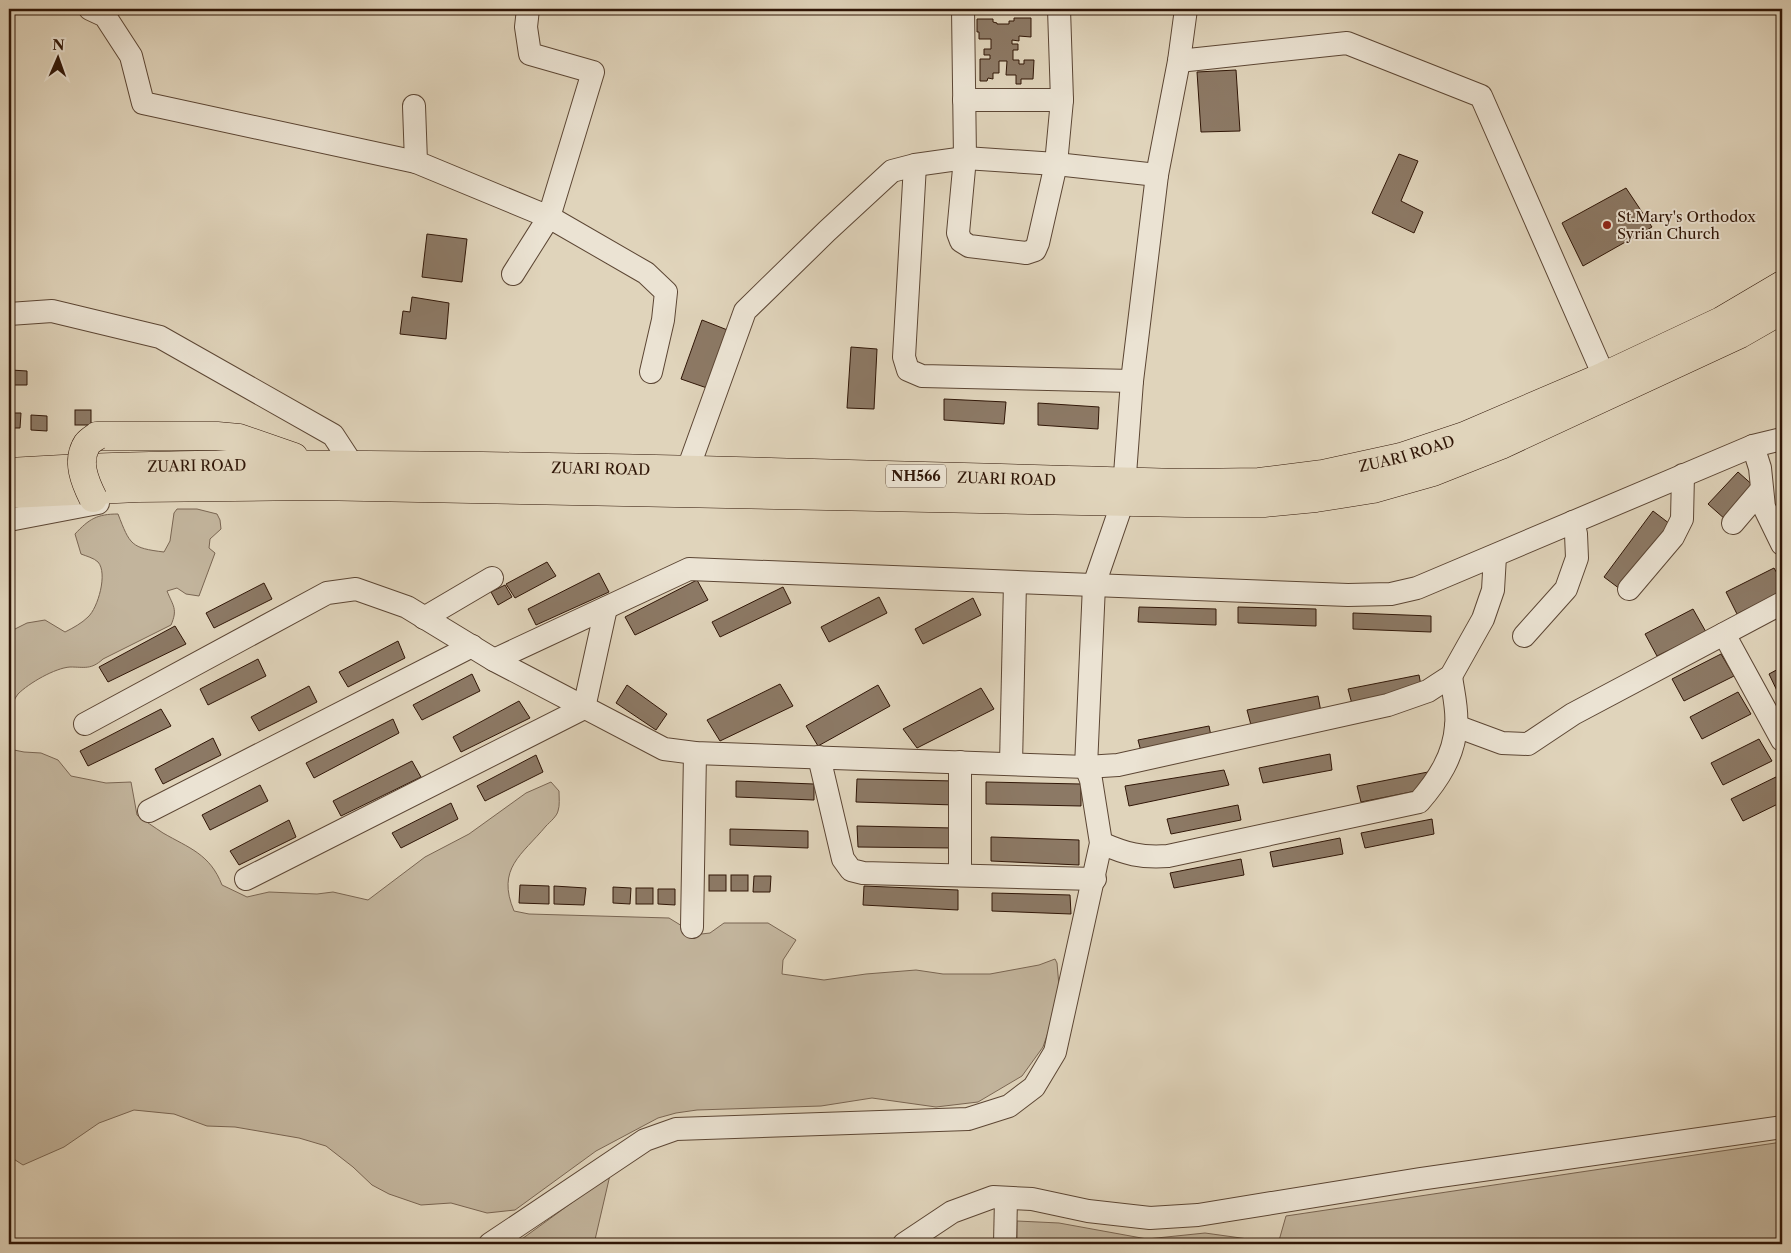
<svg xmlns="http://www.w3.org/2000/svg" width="1791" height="1253" font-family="'Libre Caslon Text',serif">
<rect width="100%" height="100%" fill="#e0d4bb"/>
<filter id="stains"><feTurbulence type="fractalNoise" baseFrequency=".004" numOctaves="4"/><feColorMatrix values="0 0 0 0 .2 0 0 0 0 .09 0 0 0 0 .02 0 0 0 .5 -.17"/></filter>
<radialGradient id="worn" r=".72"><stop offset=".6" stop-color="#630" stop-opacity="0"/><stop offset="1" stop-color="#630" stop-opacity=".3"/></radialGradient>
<g fill="#c2b49c" stroke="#796552">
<path d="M177,509h20l20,5 3,6 1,9 -11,10 -1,9 6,5 -16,43 -13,-2 -9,-6 -10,3c6,15 11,18 4,34l-68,34c-12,11 -18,8 -33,8 -15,1 -41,16 -52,27 -4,5 -6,12 -9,17v-79l18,-9 18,-3 20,12c8,-4 17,-9 23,-15 10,-9 20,-44 10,-55 -4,-4 -12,-6 -17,-8l-6,-20c14,-15 22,-20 43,-20 12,31 13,34 46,38l6,-11 4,-28z"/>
<path d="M9,749l15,3 17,1 17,7 13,16 35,7 25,-1 6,33c8,6 17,12 26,18 26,15 47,21 59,52l25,12 22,-5 48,2 16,-2 35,8 57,-43 44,-23 57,-41 25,-11 8,9c0,6 1,15 -1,20 -1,5 -8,11 -12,15 -24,29 -50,42 -32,85l15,3 140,4 13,8 11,9 17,-2 14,-10h44l28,17 -13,20 -1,14 42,6 42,-6 50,-4 27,4h47l49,-9 16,-6 2,4 2,23 -7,35 -9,26 -21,29 -44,26 -42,5 -64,-9 -51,8 -124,4 -21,3 -18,5 -62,33 -81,59 -28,3 -36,-10 -30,2 -32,-11 -17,-9 -19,-18 -27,-21 -27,-8 -64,-11 -28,-1 -33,-12 -40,-4 -35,13 -35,24 -41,18 -14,-9z"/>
<polygon points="1782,1142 1782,1244 1278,1244 1286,1216"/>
<polygon points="610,1175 594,1244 515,1244"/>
<polygon points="1017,1221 1059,1223 1147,1239 1205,1233 1248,1239 1249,1244 1017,1244"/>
</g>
<g fill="#8c7965" stroke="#301607">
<polygon points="1014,18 1031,18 1031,37 1019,36 1019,41 1012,40 1012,44 1018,44 1018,50 1013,50 1013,60 1019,60 1019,64 1024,64 1024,60 1034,60 1033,79 1021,79 1021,84 1016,84 1016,75 1006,75 1007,61 999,61 999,73 993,73 993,79 988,78 987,81 980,81 980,59 990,59 990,55 984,55 984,49 991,49 991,39 979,39 979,32 977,32 977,19 993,19 993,22 997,23 997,24 1009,24 1009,21 1014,21"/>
<polygon points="1236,70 1240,131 1201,132 1197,72"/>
<polygon points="1399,154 1418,161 1401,201 1423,212 1414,233 1372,213"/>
<polygon points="1626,188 1652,227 1583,266 1562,223"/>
<polygon points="427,234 467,239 462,282 422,277"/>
<polygon points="412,297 449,303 446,339 400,334 403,311 410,312"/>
<polygon points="702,320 730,331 707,388 681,379"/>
<polygon points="851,347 877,349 874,409 847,408"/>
<polygon points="11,370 27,371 27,385 11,385"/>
<polygon points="944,399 1006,402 1004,424 944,420"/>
<polygon points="1038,403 1099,407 1098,429 1038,425"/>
<rect x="75" y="410" width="16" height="15"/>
<polygon points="9,413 21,413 20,428 9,428"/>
<polygon points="31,415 47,416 47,431 31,430"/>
<polygon points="1738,472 1756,488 1726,520 1708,504"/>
<polygon points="1653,511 1670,524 1620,589 1604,577"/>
<polygon points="547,562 556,576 515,598 506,584"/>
<polygon points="1774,568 1782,582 1782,592 1737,614 1726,592"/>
<polygon points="599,573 609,592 536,625 528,609"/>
<polygon points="697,580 708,600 635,635 625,617"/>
<polygon points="264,583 272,599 214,628 206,613"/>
<polygon points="505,585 512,597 498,605 491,592"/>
<polygon points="783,587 791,603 720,637 712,622"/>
<polygon points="879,597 887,613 829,642 821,627"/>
<polygon points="973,598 981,615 923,644 915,629"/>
<polygon points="1139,607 1216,609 1216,625 1138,622"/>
<polygon points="1238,607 1316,609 1316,626 1238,623"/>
<polygon points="1693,609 1706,632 1657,656 1645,634"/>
<polygon points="1353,613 1431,616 1431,632 1353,629"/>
<polygon points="175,626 186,644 108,682 99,667"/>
<polygon points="398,641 405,658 348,687 339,672"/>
<polygon points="1721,654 1734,676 1684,701 1672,679"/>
<polygon points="258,659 266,676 208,705 200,689"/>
<polygon points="1782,667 1782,696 1780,697 1769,674"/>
<polygon points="472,674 480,691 422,720 413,705"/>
<polygon points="1419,675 1422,691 1352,704 1348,689"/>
<polygon points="780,684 793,706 720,741 707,720"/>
<polygon points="627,685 667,714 656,730 616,703"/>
<polygon points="878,685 890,706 818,746 806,726"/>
<polygon points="309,686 317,702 259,731 251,717"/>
<polygon points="981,688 994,709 917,748 903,729"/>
<polygon points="1738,692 1751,714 1702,739 1690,717"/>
<polygon points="1318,696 1321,712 1251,725 1247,710"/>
<polygon points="519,701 530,718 461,752 453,737"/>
<polygon points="161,709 171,726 88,766 80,751"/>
<polygon points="393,719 399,733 314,778 306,763"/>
<polygon points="1209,726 1212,741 1142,755 1138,740"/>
<polygon points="213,738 221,755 163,784 155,769"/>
<polygon points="1759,739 1772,761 1723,785 1711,763"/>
<polygon points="1330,754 1332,770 1263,783 1259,768"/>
<polygon points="536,755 543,772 485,801 477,786"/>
<polygon points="412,761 421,777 341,816 333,801"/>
<polygon points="1224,770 1229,785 1129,806 1125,786"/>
<polygon points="1428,772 1431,788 1361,802 1357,786"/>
<polygon points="1780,775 1782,779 1782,802 1743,821 1731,799"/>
<polygon points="857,779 955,781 955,805 856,802"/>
<polygon points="736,781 814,784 814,800 736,797"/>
<polygon points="986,782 1081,784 1081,806 986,804"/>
<polygon points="260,785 268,801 210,830 202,815"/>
<polygon points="451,803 458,819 401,848 392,833"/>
<polygon points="1238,805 1241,820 1171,834 1167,819"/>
<polygon points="1432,819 1434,834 1365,848 1361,833"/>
<polygon points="289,820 296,837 239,865 230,851"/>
<polygon points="857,826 953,828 953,848 858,847"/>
<polygon points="730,829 808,831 808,848 730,845"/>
<polygon points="991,837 1079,840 1079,865 991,861"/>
<polygon points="1340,838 1343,854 1273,867 1270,852"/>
<polygon points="1241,859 1244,875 1174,888 1170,873"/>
<rect x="709" y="875" width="17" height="16"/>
<rect x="731" y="875" width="17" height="16"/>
<polygon points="754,876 771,876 770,892 753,892"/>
<polygon points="520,885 549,886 549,904 519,903"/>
<polygon points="554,886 586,888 584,905 554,904"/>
<polygon points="864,886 958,890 958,910 863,905"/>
<polygon points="613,887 631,888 630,904 613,903"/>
<rect x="636" y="888" width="17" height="16"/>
<polygon points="658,889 675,889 675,905 658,904"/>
<polygon points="992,893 1070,895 1071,914 992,911"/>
</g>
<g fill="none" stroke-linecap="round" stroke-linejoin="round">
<g stroke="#5c4634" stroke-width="24">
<g id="minor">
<polyline points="90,9 105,16 131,56 143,103 416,162"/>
<polyline points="963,9 965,158 958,233 961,241 969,246 1026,253 1035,250 1038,243 1056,164 1062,100 1059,9"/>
<polyline points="1179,61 1347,43 1481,96 1604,376"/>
<polyline points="964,100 1062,100"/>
<polyline points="414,106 416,162 549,217 593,72 530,54 526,27 528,9"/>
<polyline points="915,165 904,357 908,370 922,376 1132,381"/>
<polyline points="513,274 549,217 646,273 666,292 663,320 651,372"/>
<polyline points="9,314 52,311 160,337 333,435 352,464"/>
<polyline points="1753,446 1760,468 1764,507 1782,544"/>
<polyline points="688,469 745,311 827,231 892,171 915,165 965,158 1056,164 1157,175"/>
<polyline points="9,520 98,503"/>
<polyline points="1733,523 1761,490"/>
<polyline points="1629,589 1673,537 1682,519 1683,475"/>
<polyline points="424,618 492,578"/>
<polyline points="1724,634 1782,740"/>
<polyline points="1524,636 1566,589 1577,558 1576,534 1573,522"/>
<polyline points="494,660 689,569 1348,595 1391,594 1417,588 1753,446 1782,439"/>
<polyline points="85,724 327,593 356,589 407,607 494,660 664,749 695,753 1086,767 1118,765 1388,705 1428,691 1451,676 1483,619 1493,590 1495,556"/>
<polyline points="1456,726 1502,743 1528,744 1573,714 1782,603"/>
<polyline points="819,757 843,859 851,870 863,873 1095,879"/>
<polyline points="1011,764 1015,582"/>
<polyline points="149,811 472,646"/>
<path d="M1101,843c25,11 40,15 67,13l251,-54c19,-22 35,-46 37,-76 2,-16 -3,-34 -5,-50"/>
<polyline points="960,875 960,762"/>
<polyline points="246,879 584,708 606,608"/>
<polyline points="692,927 695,753"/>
<polyline points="490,1244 645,1140 676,1129 968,1119 1009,1106 1034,1087 1055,1052 1101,843 1091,780 1086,767 1094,585 1123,501 1132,381 1157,175 1179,61 1186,9"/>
<polyline points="904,1244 952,1212 993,1197 1032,1199 1088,1211 1150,1218 1198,1215 1420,1179 1782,1127"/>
<polyline points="1005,1244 1006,1198"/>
</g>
</g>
<g stroke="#301607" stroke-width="29">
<g id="highway">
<polyline points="97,436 217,436 239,438 294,457"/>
<path id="s1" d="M9,472c157,-10 315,-8 473,-6 235,3 469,11 704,17l73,-1 64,-8 78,-17 63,-21 140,-60 117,-55 61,-36"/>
<polyline points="9,494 138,488 313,486 1186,503 1264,503 1316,498 1373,489 1433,472 1501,445 1740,334 1782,310"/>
</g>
</g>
<use href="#minor" stroke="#ebe3d3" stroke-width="22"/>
<use href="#highway" stroke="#e0d4bb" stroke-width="28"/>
<g stroke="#301607" stroke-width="29" stroke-linecap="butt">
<path id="highway-bridge" d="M93,498c-8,-16 -17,-37 -6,-54 2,-3 7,-6 10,-8"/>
</g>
<use href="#highway-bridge" stroke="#e0d4bb" stroke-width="28"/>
</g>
<circle fill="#8f2418" stroke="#ebe3d3" stroke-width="2" cx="1607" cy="225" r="5"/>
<g text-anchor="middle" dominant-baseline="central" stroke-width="4" stroke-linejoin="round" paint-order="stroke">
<rect fill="#ebe3d3" stroke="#685444" stroke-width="1" x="886" y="464.5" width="60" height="23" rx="4"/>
<g font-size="14" font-weight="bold" fill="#301607">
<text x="916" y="476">NH566</text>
</g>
<g font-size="15" fill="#301607" stroke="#ebe3d3" text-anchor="start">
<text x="1617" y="216">St.Mary's Orthodox<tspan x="1617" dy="17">Syrian Church</tspan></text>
</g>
<g font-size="15" fill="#301607" stroke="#ebe3d3">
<text stroke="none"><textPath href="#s1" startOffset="1401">ZUARI ROAD</textPath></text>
<text stroke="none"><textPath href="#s1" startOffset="188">ZUARI ROAD</textPath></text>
<text stroke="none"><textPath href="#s1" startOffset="592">ZUARI ROAD</textPath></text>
<text stroke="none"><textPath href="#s1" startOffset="998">ZUARI ROAD</textPath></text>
</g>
</g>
<rect width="1791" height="1253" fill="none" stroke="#e0d4bb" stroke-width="30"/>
<rect x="10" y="10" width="1771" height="1233" fill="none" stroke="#301607" stroke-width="2.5"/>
<rect x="15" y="15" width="1761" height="1223" fill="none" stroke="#301607"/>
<g transform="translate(58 58) rotate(2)" stroke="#ebe3d3" stroke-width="4" paint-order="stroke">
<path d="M0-4L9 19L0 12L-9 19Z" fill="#301607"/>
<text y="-8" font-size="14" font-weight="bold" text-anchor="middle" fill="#301607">N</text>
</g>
<rect width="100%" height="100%" filter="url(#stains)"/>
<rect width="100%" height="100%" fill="url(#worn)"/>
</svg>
